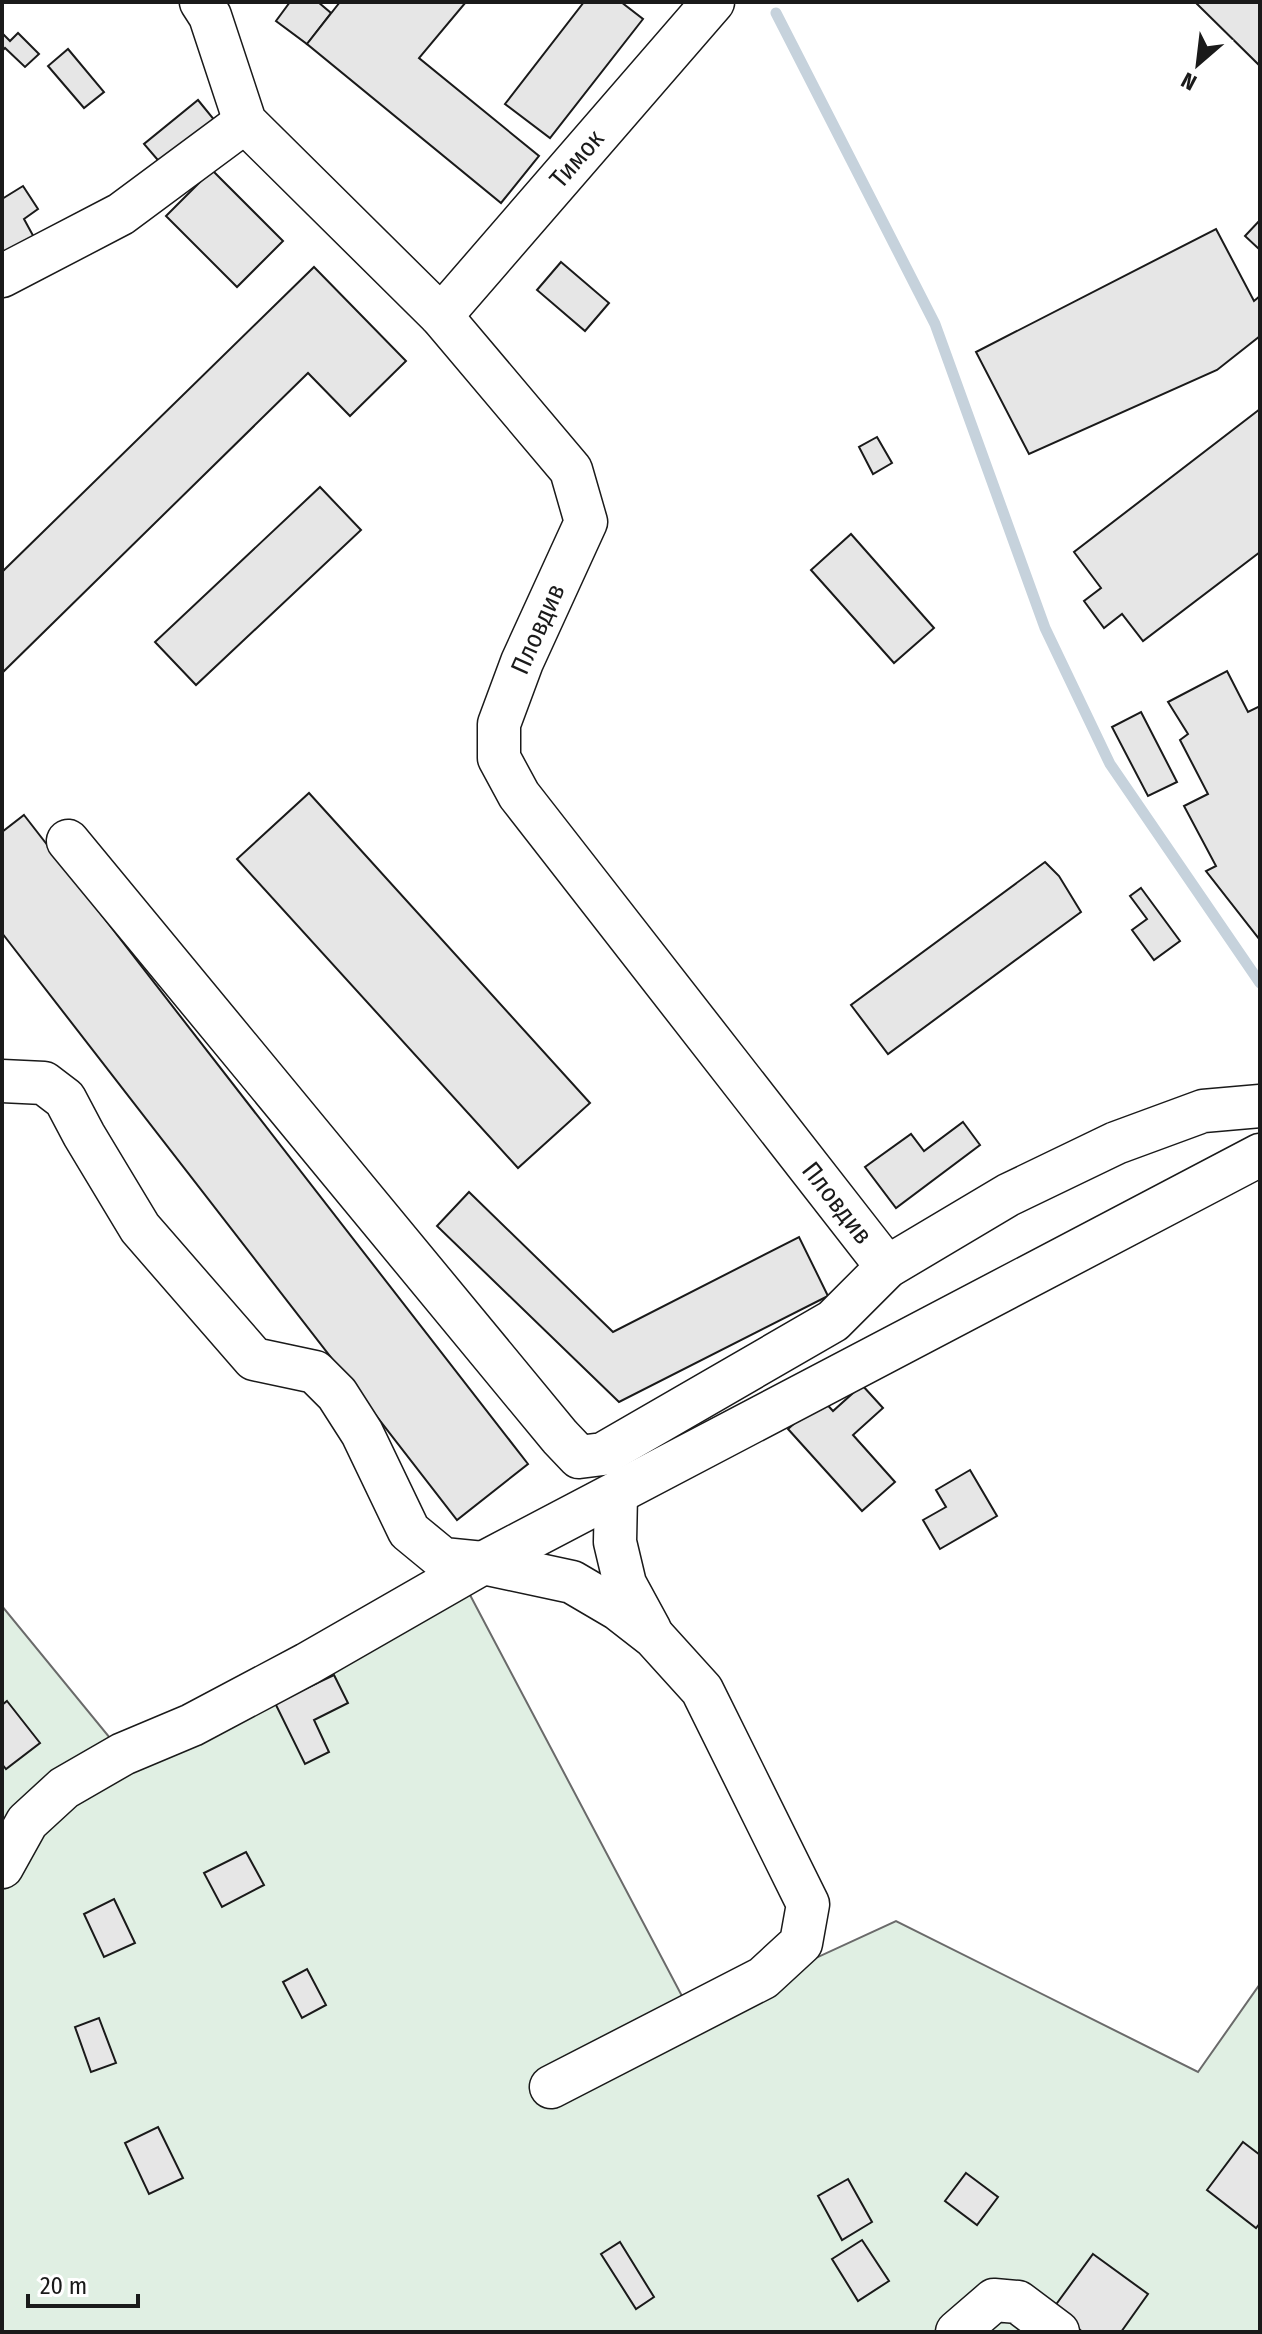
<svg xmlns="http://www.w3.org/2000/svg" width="1262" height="2334" font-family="'Fira Sans Condensed',sans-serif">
<rect width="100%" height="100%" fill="#fff"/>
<polygon fill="#e0efe3" stroke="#6a6a6a" stroke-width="2" points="460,1576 692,2015 896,1921 1198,2072 1260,1984 1260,2332 2,2332 2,1606 123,1754"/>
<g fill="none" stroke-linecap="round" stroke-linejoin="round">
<polyline stroke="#c6d2dc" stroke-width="11" points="776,13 935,324 1045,628 1110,764 1260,983"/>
</g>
<g fill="#e6e6e6" stroke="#1a1a1a" stroke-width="2">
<polygon points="290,2 318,2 331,13 307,44 276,21"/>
<polygon points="340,2 466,2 419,58 539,156 501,203 307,44"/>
<polygon points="584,2 621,2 643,19 550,138 505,104"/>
<polygon points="1195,2 1260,2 1260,66"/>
<polygon points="2,33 10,41 18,33 39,54 25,67 5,48 2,51"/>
<polygon points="68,49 104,92 84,108 48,66"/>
<polygon points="198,100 216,122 163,166 144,144"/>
<polygon points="212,170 283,241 237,287 166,216"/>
<polygon points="23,186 38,209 24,219 36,241 2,257 2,199"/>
<polygon points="1260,220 1260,250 1245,236"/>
<polygon points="1216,229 1254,301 1260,296 1260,336 1217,370 1029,454 976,352"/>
<polygon points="561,262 609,303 585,331 537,290"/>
<polygon points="314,267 406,361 350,416 308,373 2,673 2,572"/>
<polygon points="1260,409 1260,552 1143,641 1122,614 1104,628 1084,601 1101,588 1074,552"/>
<polygon points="877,437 892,463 873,474 859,447"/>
<polygon points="320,487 361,530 196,685 155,642"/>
<polygon points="851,534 934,628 894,663 811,570"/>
<polygon points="1227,671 1248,712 1260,706 1260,940 1206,871 1216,866 1184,806 1208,794 1180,740 1188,734 1168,702"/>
<polygon points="1141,712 1177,782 1148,796 1112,727"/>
<polygon points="309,793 590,1103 518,1168 237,859"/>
<polygon points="24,815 528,1464 457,1520 2,933 2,832"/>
<polygon points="1045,862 1059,876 1081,912 888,1054 851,1005"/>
<polygon points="1141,888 1180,941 1154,960 1132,930 1147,919 1130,896"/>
<polygon points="963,1122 980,1145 896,1208 865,1167 911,1134 924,1151"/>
<polygon points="469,1192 613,1332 799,1237 828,1296 619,1402 437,1226"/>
<polygon points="862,1385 883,1408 853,1435 895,1482 862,1511 788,1429 822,1399 833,1411"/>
<polygon points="970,1470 997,1516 940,1549 923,1520 946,1507 936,1490"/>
<polygon points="334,1675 348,1703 314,1720 329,1752 305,1764 275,1703"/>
<polygon points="7,1701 40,1743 6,1769 2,1764 2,1705"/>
<polygon points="246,1852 264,1885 222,1907 204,1873"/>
<polygon points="114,1899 135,1943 104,1957 84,1914"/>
<polygon points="307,1969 326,2005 302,2018 283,1982"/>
<polygon points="99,2018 116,2063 91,2072 75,2027"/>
<polygon points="158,2127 183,2178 149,2194 125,2143"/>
<polygon points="1243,2142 1260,2155 1260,2223 1256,2228 1207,2190"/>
<polygon points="966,2173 998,2197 977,2225 945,2201"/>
<polygon points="848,2179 872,2222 842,2240 818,2196"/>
<polygon points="862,2240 889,2281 858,2301 832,2259"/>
<polygon points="620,2242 654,2297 636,2309 601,2254"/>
<polygon points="1093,2254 1148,2294 1121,2332 1083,2332 1052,2310"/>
</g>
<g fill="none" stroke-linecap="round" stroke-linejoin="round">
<g stroke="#1a1a1a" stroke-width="45">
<g id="minor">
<polyline points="201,2 210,16 245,122 441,316 571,470 586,522 522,662 499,724 499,758 519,795 887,1267"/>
<polyline points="2,276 121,214 245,122"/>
<polyline points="441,316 713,2"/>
<polyline points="68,841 560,1437 579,1457 603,1454 833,1321 887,1267 1008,1195 1116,1143 1203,1111 1260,1106"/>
<polyline points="2,1081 44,1083 65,1099 84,1135 140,1228 254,1359 315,1372 337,1394 362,1433 409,1531 443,1559 483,1563 572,1582 618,1609 654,1637 702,1690 808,1904 801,1943 763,1978 551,2087"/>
<polyline points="616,1494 615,1542 625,1584 650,1630"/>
<polyline points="2,1867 27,1822 64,1788 123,1754 192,1725 307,1664 483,1563 1260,1155"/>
<polyline points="957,2332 994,2300 1018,2302 1058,2332"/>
</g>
</g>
<use href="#minor" stroke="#fff" stroke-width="42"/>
</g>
<g text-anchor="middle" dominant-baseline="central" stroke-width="6" stroke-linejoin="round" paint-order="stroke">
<g font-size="26" fill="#1a1a1a" stroke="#fff">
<text transform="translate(577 159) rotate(-49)">Тимок</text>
<text transform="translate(538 629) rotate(-66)">Пловдив</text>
<text transform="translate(837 1203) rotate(52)">Пловдив</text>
</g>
</g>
<rect width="1262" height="2334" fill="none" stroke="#1a1a1a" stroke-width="8"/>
<g transform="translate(1198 64) rotate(208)" stroke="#ffffff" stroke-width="6" paint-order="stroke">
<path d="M0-6L14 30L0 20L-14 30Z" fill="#1a1a1a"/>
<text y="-12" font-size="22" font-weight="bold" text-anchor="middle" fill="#1a1a1a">N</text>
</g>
<path d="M28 2294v12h110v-12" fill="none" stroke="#1a1a1a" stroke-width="4"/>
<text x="40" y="2294" font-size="24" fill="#1a1a1a" stroke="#ffffff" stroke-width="6" paint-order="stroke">20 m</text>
</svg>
